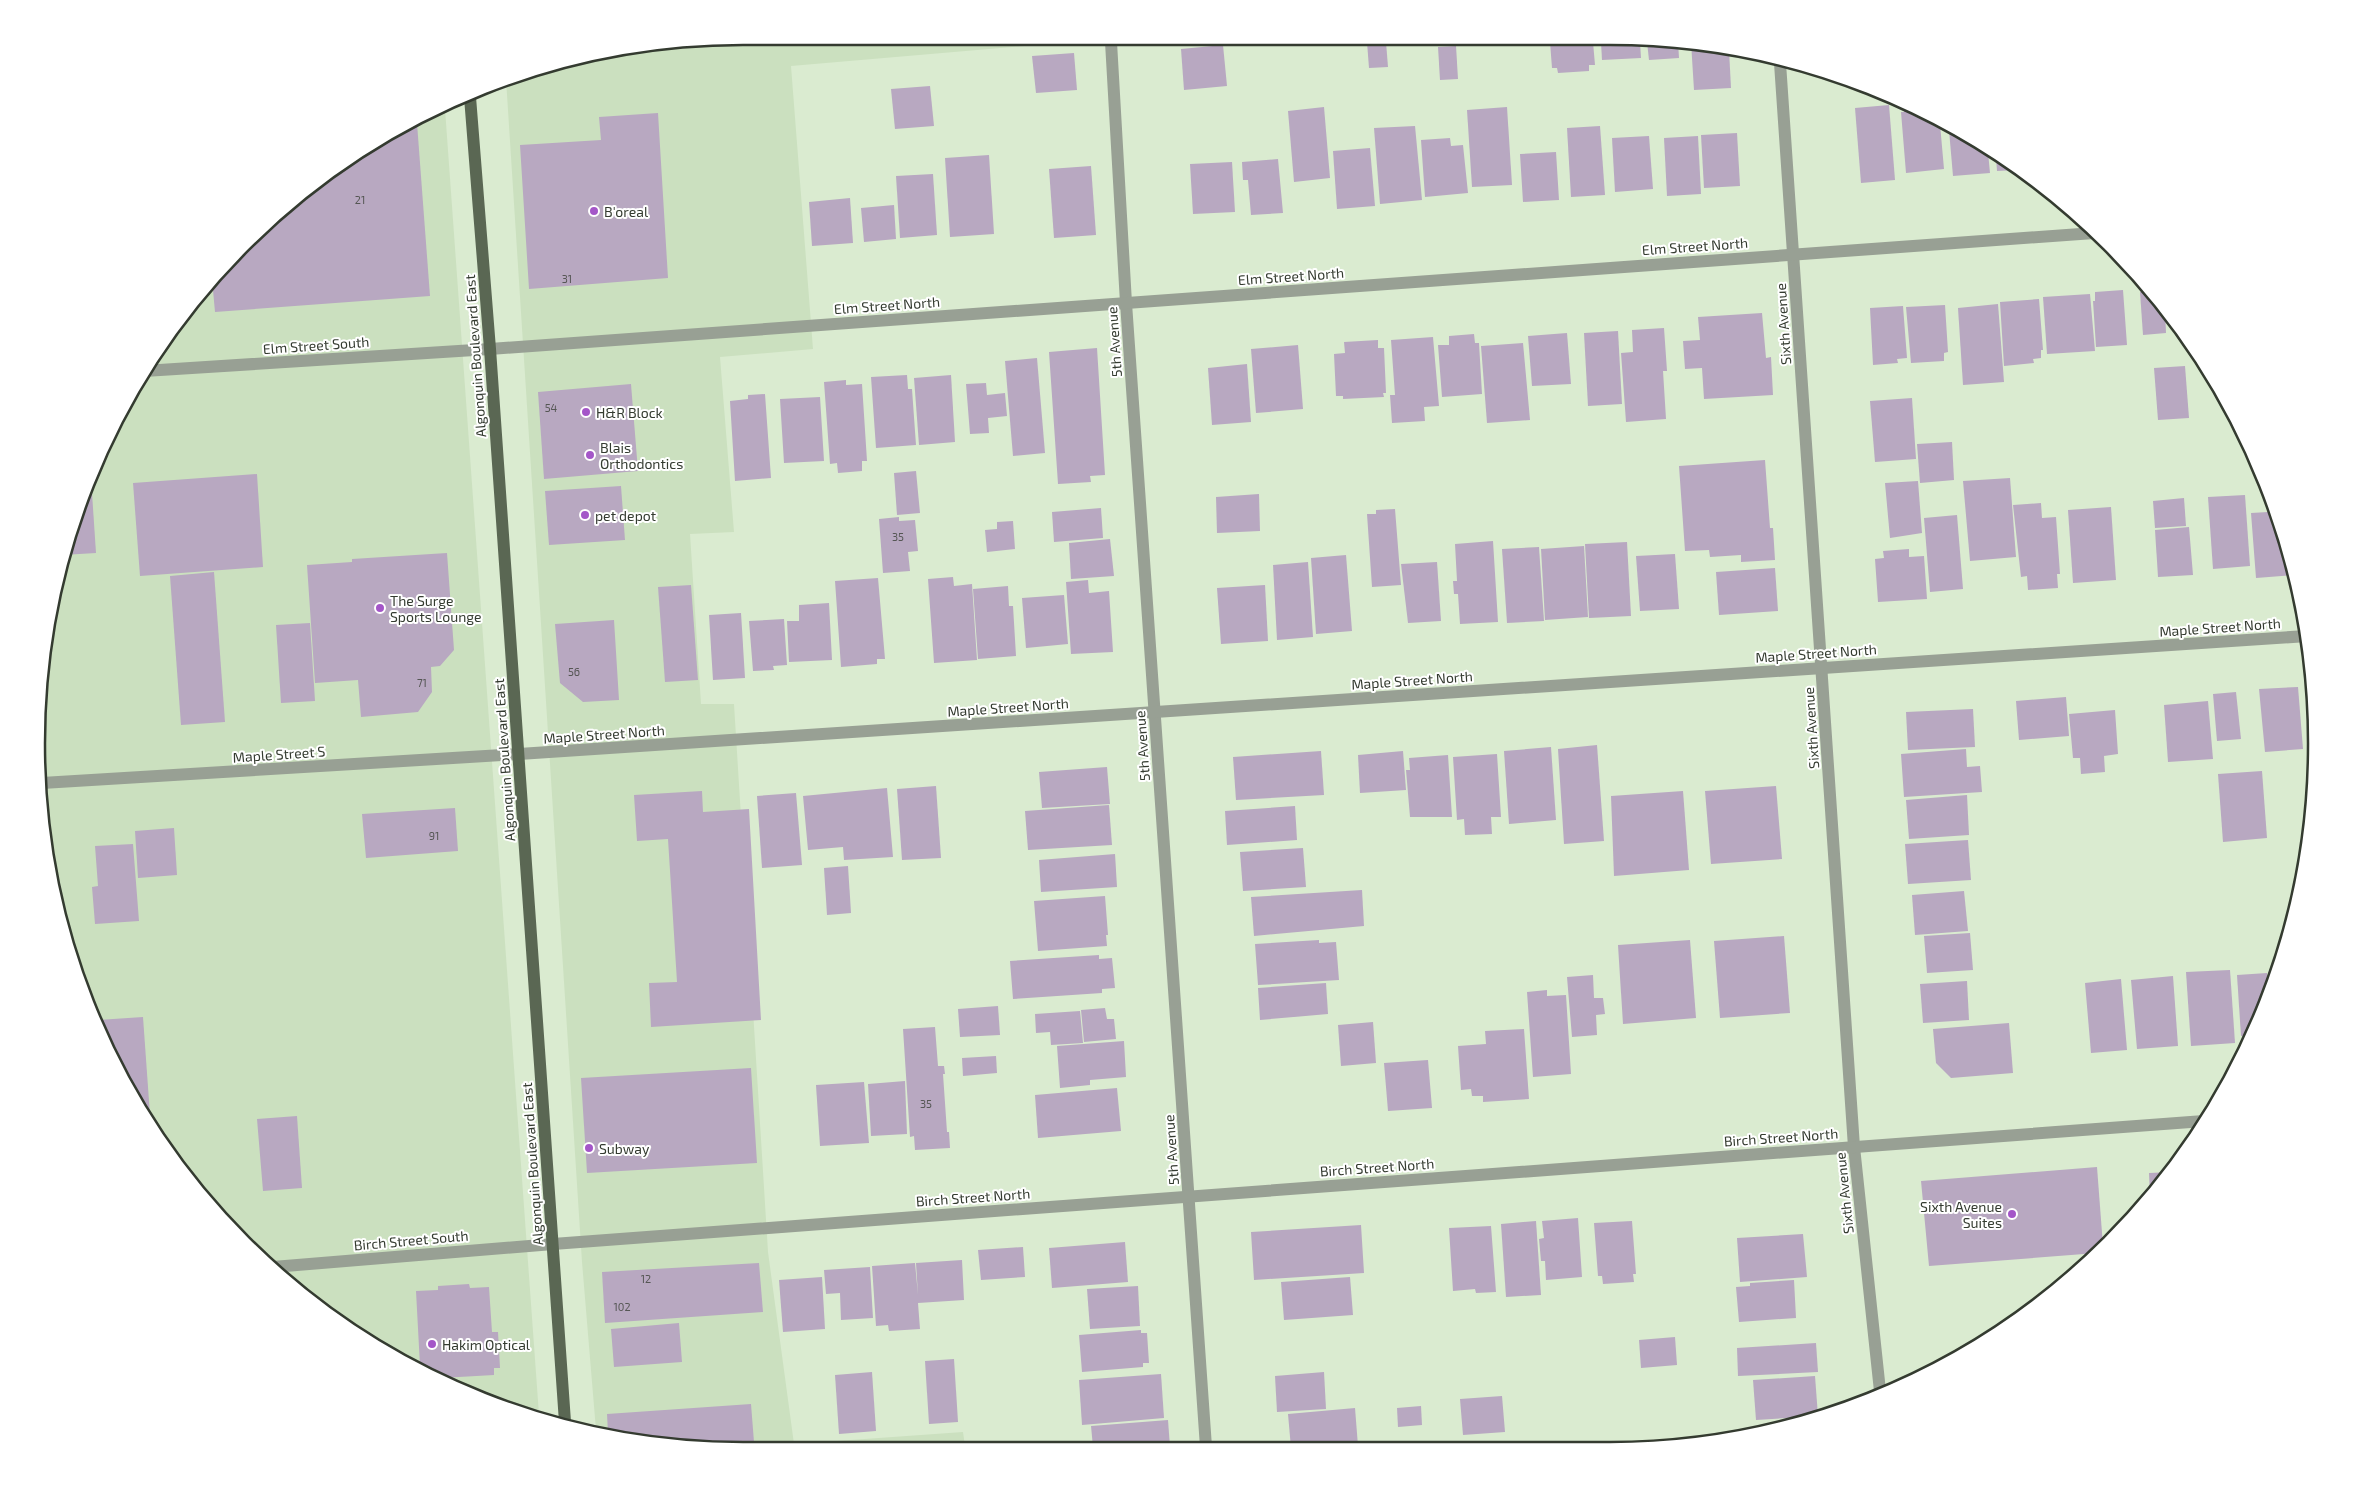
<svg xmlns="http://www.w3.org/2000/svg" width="2353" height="1487" font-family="'Exo 2',sans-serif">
<rect width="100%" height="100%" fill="#daebd0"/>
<g fill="#cbe0bf">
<polygon points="651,42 1071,42 791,66 813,349 720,357 734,532 690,534 701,704 734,704 768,1252 794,1444 963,1432 965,1446 651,1445 596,1430 582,1262 506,79 516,74"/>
<polygon points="445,109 539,1415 473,1397 313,1304 212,1210 156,1137 109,1056 60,927 36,743 50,606 74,516 131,390 182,313 244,243 350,156"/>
</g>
<g fill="#b8a8c1">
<polygon points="669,42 688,42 688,44 670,45"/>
<polygon points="1367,42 1386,42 1388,67 1369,68"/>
<polygon points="1550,42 1593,42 1595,65 1589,65 1589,71 1558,73 1557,68 1552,68"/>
<polygon points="1601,42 1640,42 1641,58 1602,60"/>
<polygon points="1647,42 1678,42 1679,58 1649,60"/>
<polygon points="1691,42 1702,42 1729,50 1731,88 1694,90"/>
<polygon points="1223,45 1227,86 1184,90 1181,49"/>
<polygon points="1456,46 1458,79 1440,80 1438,47"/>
<polygon points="1074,53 1077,90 1036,93 1032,56"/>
<polygon points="930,86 934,126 895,129 891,89"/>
<polygon points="1903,104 1940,124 1944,169 1906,173 1901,112 1904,112"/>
<polygon points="1889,105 1895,180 1861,183 1855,108"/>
<polygon points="1324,107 1330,178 1294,182 1288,111"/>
<polygon points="1507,107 1512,185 1472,187 1467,110"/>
<polygon points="658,113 668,278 529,289 520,145 601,140 599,117"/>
<polygon points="417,123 430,296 215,312 212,279 244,243 350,156"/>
<polygon points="1415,126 1422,200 1380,204 1374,128"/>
<polygon points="1600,126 1605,195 1571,197 1567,128"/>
<polygon points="1949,130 1988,152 1990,173 1953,176"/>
<polygon points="1737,133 1740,186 1704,188 1701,135"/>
<polygon points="1649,136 1653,189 1615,192 1612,138"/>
<polygon points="1698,136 1701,194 1667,196 1664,138"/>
<polygon points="1450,138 1451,146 1463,145 1468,193 1425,197 1421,140"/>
<polygon points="1370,148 1375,206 1337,209 1333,151"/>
<polygon points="1556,152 1559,200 1523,202 1520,154"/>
<polygon points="989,155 994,234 950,237 945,158"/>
<polygon points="1996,157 2018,170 1997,171"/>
<polygon points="1278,159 1283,213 1251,215 1248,180 1243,180 1242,162"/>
<polygon points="1232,162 1235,212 1193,214 1190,164"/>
<polygon points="1091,166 1096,235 1054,238 1049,169"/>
<polygon points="933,174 937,235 900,238 896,176"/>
<polygon points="850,198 853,243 812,246 809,202"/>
<polygon points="894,205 896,239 864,242 861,208"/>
<polygon points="2123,290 2127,345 2096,347 2093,301 2095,301 2095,292"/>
<polygon points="2151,291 2165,310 2166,333 2143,335 2140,292"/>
<polygon points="2090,294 2095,351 2047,354 2043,297"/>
<polygon points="2039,299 2043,350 2041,350 2041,358 2033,359 2034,363 2004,366 2000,302"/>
<polygon points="1998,304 2004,382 1963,385 1958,308"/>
<polygon points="1945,305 1948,352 1944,353 1944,361 1911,363 1906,307"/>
<polygon points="1903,306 1907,358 1897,359 1898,363 1873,365 1870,308"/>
<polygon points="1762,313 1766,358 1771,357 1773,395 1704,399 1702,368 1685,369 1683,341 1700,340 1698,317"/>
<polygon points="1664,328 1667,371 1663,371 1666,419 1626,422 1621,353 1633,352 1632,330"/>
<polygon points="1618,331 1622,404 1588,406 1584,333"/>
<polygon points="1567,333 1571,384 1532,386 1528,336"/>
<polygon points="1474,334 1475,343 1479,343 1482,394 1442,397 1438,345 1449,345 1449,336"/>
<polygon points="1433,337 1439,406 1424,407 1425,421 1392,423 1390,395 1395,395 1391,340"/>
<polygon points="1378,340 1378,348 1384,348 1386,393 1383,393 1384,397 1343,399 1343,396 1336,396 1334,354 1345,353 1344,342"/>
<polygon points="1523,343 1530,420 1487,423 1481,346"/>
<polygon points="1298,345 1303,409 1256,413 1251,349"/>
<polygon points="1097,348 1105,475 1090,476 1091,482 1058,484 1049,352"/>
<polygon points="1037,358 1045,453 1013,456 1005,361"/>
<polygon points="1247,364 1251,422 1212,425 1208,368"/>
<polygon points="2185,366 2189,418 2158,420 2154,368"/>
<polygon points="907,375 908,389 912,389 916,445 876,448 871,377"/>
<polygon points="951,375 955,442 919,445 914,378"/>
<polygon points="846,380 846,385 862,384 867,461 862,461 862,471 838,473 837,463 830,464 824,382"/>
<polygon points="986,383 987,395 1005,393 1007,416 988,418 989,433 970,434 966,384"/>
<polygon points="631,384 638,471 544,479 538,392"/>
<polygon points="765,394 771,478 735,481 730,401 748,399 748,395"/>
<polygon points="820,397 824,461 784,463 780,399"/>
<polygon points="1912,398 1916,459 1875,462 1870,401"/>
<polygon points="1952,442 1954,480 1920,483 1917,444"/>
<polygon points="1765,460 1770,528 1773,528 1775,560 1741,562 1741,555 1710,557 1709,550 1685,551 1679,466"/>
<polygon points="916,471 920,513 897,515 894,473"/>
<polygon points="257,474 263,567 140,576 133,483"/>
<polygon points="91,478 96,553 63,555 74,516"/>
<polygon points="2010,478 2016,557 1970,561 1963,481"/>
<polygon points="1918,481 1922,533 1890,538 1885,483"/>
<polygon points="621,486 625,540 549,545 545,491"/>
<polygon points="1259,494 1260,531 1217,533 1216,497"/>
<polygon points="2245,495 2250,566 2213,569 2208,497"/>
<polygon points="2184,498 2186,526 2155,528 2153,501"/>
<polygon points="2041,503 2042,518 2056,517 2060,574 2057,574 2058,588 2028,590 2027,576 2021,577 2013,505"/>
<polygon points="2273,503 2279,516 2293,575 2256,578 2251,513 2268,512 2267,504"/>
<polygon points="2111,507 2116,580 2073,583 2068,510"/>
<polygon points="1101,508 1103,538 1054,542 1052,512"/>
<polygon points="1395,509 1401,585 1372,587 1367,514 1376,514 1376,510"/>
<polygon points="1957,515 1963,589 1930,592 1924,518"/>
<polygon points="899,517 899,521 915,520 918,551 908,552 910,571 883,573 879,519"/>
<polygon points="1013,521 1015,549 987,552 985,530 997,529 997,522"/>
<polygon points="2189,527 2193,575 2158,577 2155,530"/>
<polygon points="1110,539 1114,576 1071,579 1069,543"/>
<polygon points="1493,541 1498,622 1460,624 1458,594 1454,594 1453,581 1457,581 1455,544"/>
<polygon points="1627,542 1631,616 1589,618 1585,544"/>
<polygon points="1584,546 1588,617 1545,620 1541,549"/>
<polygon points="1539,547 1544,621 1507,623 1502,549"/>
<polygon points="1909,549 1909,557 1924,556 1927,599 1878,602 1875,559 1884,558 1883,551"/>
<polygon points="447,553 454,650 440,666 431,667 432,692 418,712 361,717 358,680 315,683 307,565 352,562 352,559"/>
<polygon points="1675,554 1679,609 1640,611 1636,556"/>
<polygon points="1346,555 1352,631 1316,634 1311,558"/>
<polygon points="1308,562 1313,637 1277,640 1273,565"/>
<polygon points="1437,562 1441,621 1408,623 1401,564"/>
<polygon points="1775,568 1778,611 1719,615 1716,572"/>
<polygon points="214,572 225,722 181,725 170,576"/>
<polygon points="953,577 954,586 972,584 977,660 934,663 928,579"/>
<polygon points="878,578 885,659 877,659 877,664 841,667 835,581"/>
<polygon points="1088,580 1089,593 1109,591 1113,652 1071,654 1066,582"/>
<polygon points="691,585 698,680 665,682 658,587"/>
<polygon points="1265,585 1268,641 1221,644 1217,588"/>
<polygon points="1008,586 1009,606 1013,606 1016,656 978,659 973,589"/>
<polygon points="1064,595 1068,644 1026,648 1022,598"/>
<polygon points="829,603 832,660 789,662 787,621 799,621 799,605"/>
<polygon points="741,613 745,678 713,680 709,615"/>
<polygon points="784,619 787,665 773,666 774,670 753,671 749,621"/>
<polygon points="614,620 619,700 583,702 560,683 555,624"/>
<polygon points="310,623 315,701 281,703 276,625"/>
<polygon points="2309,682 2312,682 2313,717 2311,717"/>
<polygon points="2298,687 2303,749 2265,752 2259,689"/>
<polygon points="2236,692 2241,739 2217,741 2213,694"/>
<polygon points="2066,697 2069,736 2019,740 2016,701"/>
<polygon points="2208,701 2213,759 2168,762 2164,705"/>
<polygon points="1973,709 1975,747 1908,750 1906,712"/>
<polygon points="2115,710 2118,754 2104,756 2105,772 2081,774 2080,758 2073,758 2069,714"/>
<polygon points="1597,745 1604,841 1564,844 1558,749"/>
<polygon points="1551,747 1556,820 1509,824 1504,751"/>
<polygon points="1966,749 1967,767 1980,766 1982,792 1904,797 1901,754"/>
<polygon points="1321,751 1324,795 1236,800 1233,757"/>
<polygon points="1403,751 1406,790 1360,793 1358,755"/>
<polygon points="1497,754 1501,817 1491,817 1492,834 1465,835 1464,819 1457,820 1453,757"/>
<polygon points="1448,755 1452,817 1410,817 1406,770 1410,770 1409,758"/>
<polygon points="1107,767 1110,804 1042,808 1039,772"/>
<polygon points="2262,771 2267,838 2223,842 2218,774"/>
<polygon points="936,786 941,858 902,860 897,789"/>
<polygon points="1776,786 1782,859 1711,864 1705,791"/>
<polygon points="887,788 893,857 844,860 843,847 808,850 803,796"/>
<polygon points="702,791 703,812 749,809 761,1020 651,1027 649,983 677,982 668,839 637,841 634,795"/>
<polygon points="1683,791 1689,870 1614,876 1611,796"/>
<polygon points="796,793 802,865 762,868 757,796"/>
<polygon points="1967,795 1969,835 1909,839 1906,800"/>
<polygon points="1109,805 1112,845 1028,850 1025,811"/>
<polygon points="1295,806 1297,840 1227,845 1225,811"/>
<polygon points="455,808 458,851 366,858 362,814"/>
<polygon points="174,828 177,875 138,878 135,831"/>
<polygon points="1968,840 1971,880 1908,884 1905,844"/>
<polygon points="133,844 139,921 95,924 92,887 98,886 95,846"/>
<polygon points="1303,848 1306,887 1243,891 1240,852"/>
<polygon points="1115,854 1117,887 1041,892 1039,860"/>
<polygon points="848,866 851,913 827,915 824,868"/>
<polygon points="1362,890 1364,926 1254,936 1251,897"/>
<polygon points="1964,891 1968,931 1915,935 1912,895"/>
<polygon points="1105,896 1108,935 1106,935 1107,946 1038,951 1034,901"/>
<polygon points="1970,933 1973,970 1927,973 1924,936"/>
<polygon points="1784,936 1790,1013 1720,1018 1714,941"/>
<polygon points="1319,940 1319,943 1336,942 1339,980 1258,985 1255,944"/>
<polygon points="1690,940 1696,1018 1623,1024 1618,945"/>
<polygon points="1099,955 1099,959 1112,958 1115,988 1102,989 1102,993 1013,999 1010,961"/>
<polygon points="2230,970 2235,1043 2191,1046 2186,972"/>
<polygon points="2267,973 2268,991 2252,1035 2241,1036 2237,975"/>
<polygon points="1593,975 1594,998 1603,998 1605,1014 1596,1015 1597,1035 1572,1037 1567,977"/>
<polygon points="2173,976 2178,1046 2137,1049 2131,980"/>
<polygon points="2121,979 2127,1050 2091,1053 2085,983"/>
<polygon points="1967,981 1969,1020 1923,1023 1920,984"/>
<polygon points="1326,983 1328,1014 1260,1020 1258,988"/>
<polygon points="1547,990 1547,996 1566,995 1571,1074 1533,1077 1527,992"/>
<polygon points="998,1006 1000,1035 960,1037 958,1009"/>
<polygon points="1105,1008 1107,1019 1114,1019 1116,1039 1084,1042 1081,1010"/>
<polygon points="1080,1011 1083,1043 1051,1045 1050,1032 1036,1033 1035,1014"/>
<polygon points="143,1017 151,1129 109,1056 98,1028 98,1020"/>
<polygon points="1373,1022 1376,1063 1341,1066 1338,1025"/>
<polygon points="2009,1023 2013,1073 1951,1078 1936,1063 1933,1029"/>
<polygon points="935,1027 938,1066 944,1066 945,1074 943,1074 947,1132 949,1132 950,1148 915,1150 914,1136 910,1137 903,1029"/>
<polygon points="1524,1029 1529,1099 1483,1102 1483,1096 1472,1096 1471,1089 1461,1090 1458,1046 1486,1044 1485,1031"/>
<polygon points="1124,1041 1126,1077 1090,1080 1090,1085 1060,1088 1057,1046"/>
<polygon points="996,1056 997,1073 963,1076 962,1058"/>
<polygon points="1428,1060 1432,1108 1388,1111 1384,1063"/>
<polygon points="751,1068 757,1163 587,1173 581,1078"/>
<polygon points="905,1081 907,1134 871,1136 868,1084"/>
<polygon points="864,1082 869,1143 820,1146 816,1085"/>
<polygon points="1117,1088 1121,1131 1038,1138 1035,1095"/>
<polygon points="297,1116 302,1188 263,1191 257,1119"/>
<polygon points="2097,1167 2103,1246 2097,1253 1929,1266 1921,1181"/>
<polygon points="2172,1172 2170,1174 2150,1196 2149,1173"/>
<polygon points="1578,1218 1582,1277 1546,1280 1545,1261 1541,1261 1539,1239 1544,1238 1542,1221"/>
<polygon points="1536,1221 1541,1295 1506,1297 1501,1224"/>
<polygon points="1632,1221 1636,1274 1633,1274 1634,1282 1603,1284 1602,1276 1598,1276 1594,1223"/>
<polygon points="1361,1225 1364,1273 1254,1280 1251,1232"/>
<polygon points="1491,1226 1496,1292 1476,1293 1475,1289 1453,1291 1449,1228"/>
<polygon points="1803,1234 1807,1277 1740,1282 1737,1238"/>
<polygon points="1125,1242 1128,1282 1052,1288 1049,1248"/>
<polygon points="1023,1247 1025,1277 981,1280 978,1250"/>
<polygon points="962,1260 964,1300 918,1303 920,1329 889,1331 888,1325 876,1326 872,1266 915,1263 918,1295 916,1263"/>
<polygon points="759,1263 763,1312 605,1323 602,1272"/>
<polygon points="870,1267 873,1318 841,1320 840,1293 826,1294 824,1270"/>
<polygon points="822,1277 825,1329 783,1332 779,1280"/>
<polygon points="1350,1277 1353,1315 1284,1320 1281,1282"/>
<polygon points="1794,1280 1796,1318 1739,1322 1736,1287 1750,1286 1750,1283"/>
<polygon points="469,1284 470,1288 489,1287 492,1332 498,1332 500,1368 494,1368 494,1375 441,1378 420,1366 416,1291 438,1290 438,1286"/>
<polygon points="1138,1286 1140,1326 1090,1329 1087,1289"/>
<polygon points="679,1323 682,1362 614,1367 611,1329"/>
<polygon points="1141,1330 1141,1333 1147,1333 1149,1363 1143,1363 1143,1367 1082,1372 1079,1335"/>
<polygon points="1675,1337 1677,1365 1641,1368 1639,1340"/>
<polygon points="1816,1343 1818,1372 1738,1376 1737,1348"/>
<polygon points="954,1359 958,1422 929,1424 925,1361"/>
<polygon points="872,1372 876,1431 839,1434 835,1375"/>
<polygon points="1324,1372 1326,1409 1277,1412 1275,1376"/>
<polygon points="1161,1374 1164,1418 1082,1425 1079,1380"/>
<polygon points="1815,1376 1818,1416 1756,1420 1753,1380"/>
<polygon points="1502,1396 1505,1432 1463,1435 1460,1399"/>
<polygon points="751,1404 754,1442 713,1445 651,1445 608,1433 607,1414"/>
<polygon points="1421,1406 1422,1425 1398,1427 1397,1408"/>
<polygon points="1355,1408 1358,1446 1291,1448 1288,1414"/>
<polygon points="1168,1420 1170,1447 1093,1447 1091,1426"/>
<polygon points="1693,1440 1693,1443 1648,1449 1647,1443"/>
</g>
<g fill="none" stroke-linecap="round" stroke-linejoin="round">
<g stroke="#98a094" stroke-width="12">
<polyline points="1111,42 1126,303 1206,1447"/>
<polyline points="1780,63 1854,1147 1880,1391"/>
<polyline points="144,371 490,349 2094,233"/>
<polyline points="42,783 519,754 2307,636"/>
<polyline points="273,1267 553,1244 2204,1121"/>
</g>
<polyline stroke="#5a6753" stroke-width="12" points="470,97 490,349 565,1422"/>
</g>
<g fill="#a456c8" stroke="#fff" stroke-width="2">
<circle cx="594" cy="211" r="5"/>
<circle cx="586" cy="412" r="5"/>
<circle cx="590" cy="455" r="5"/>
<circle cx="585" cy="515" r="5"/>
<circle cx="380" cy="608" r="5"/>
<circle cx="589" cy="1148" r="5"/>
<circle cx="2012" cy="1214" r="5"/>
<circle cx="432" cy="1344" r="5"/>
</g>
<g text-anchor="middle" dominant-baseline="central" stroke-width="4" stroke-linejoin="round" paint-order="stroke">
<g font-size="11" fill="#555654">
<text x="360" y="199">21</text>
<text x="567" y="278">31</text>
<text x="551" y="407">54</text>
<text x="898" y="536">35</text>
<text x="574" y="671">56</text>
<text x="422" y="682">71</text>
<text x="434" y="835">91</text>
<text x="926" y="1103">35</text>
<text x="646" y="1278">12</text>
<text x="622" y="1306">102</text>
</g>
<g font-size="14" fill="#343b30" stroke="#fff" text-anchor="start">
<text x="604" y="211">B'oreal</text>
<text x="596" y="412">H&amp;R Block</text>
<text x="600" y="447">Blais<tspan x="600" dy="16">Orthodontics</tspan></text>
<text x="595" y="515">pet depot</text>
<text x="390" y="600">The Surge<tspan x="390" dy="16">Sports Lounge</tspan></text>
<text x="599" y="1148">Subway</text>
<text x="2002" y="1206" text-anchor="end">Sixth Avenue<tspan x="2002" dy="16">Suites</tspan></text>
<text x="442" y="1344">Hakim Optical</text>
</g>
<g font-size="14" fill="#343b30" stroke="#fff">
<text transform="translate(1695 246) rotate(-4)">Elm Street North</text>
<text transform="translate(1291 276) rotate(-4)">Elm Street North</text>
<text transform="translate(887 305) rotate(-4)">Elm Street North</text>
<text transform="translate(1783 324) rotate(-94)">Sixth Avenue</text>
<text transform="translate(1114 342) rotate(-94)">5th Avenue</text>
<text transform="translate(316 345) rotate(-4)">Elm Street South</text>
<text transform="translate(475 356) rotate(-94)">Algonquin Boulevard East</text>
<text transform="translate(2220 627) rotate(-4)">Maple Street North</text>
<text transform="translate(1816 653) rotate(-4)">Maple Street North</text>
<text transform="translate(1412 680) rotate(-4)">Maple Street North</text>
<text transform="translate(1008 707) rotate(-4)">Maple Street North</text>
<text transform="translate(1811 728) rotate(-94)">Sixth Avenue</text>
<text transform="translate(604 734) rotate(-4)">Maple Street North</text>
<text transform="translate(1142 746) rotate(-94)">5th Avenue</text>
<text transform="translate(279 754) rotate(-4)">Maple Street S</text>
<text transform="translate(504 760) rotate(-94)">Algonquin Boulevard East</text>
<text transform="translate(1781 1137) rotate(-4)">Birch Street North</text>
<text transform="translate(1171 1150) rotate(-94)">5th Avenue</text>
<text transform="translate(532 1164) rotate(-94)">Algonquin Boulevard East</text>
<text transform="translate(1377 1167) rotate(-4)">Birch Street North</text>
<text transform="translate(1844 1193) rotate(-96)">Sixth Avenue</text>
<text transform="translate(973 1197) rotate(-4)">Birch Street North</text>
<text transform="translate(411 1240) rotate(-5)">Birch Street South</text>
</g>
</g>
<path d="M0 0H2353V1487H0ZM743 45H1610A698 698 0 0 1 2308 743V744A698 698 0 0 1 1610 1442H743A698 698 0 0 1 45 744V743A698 698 0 0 1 743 45Z" fill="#fff" fill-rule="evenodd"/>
<path fill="none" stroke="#343b30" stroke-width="2.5" d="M743 45H1610A698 698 0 0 1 2308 743V744A698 698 0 0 1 1610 1442H743A698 698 0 0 1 45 744V743A698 698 0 0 1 743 45Z"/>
</svg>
